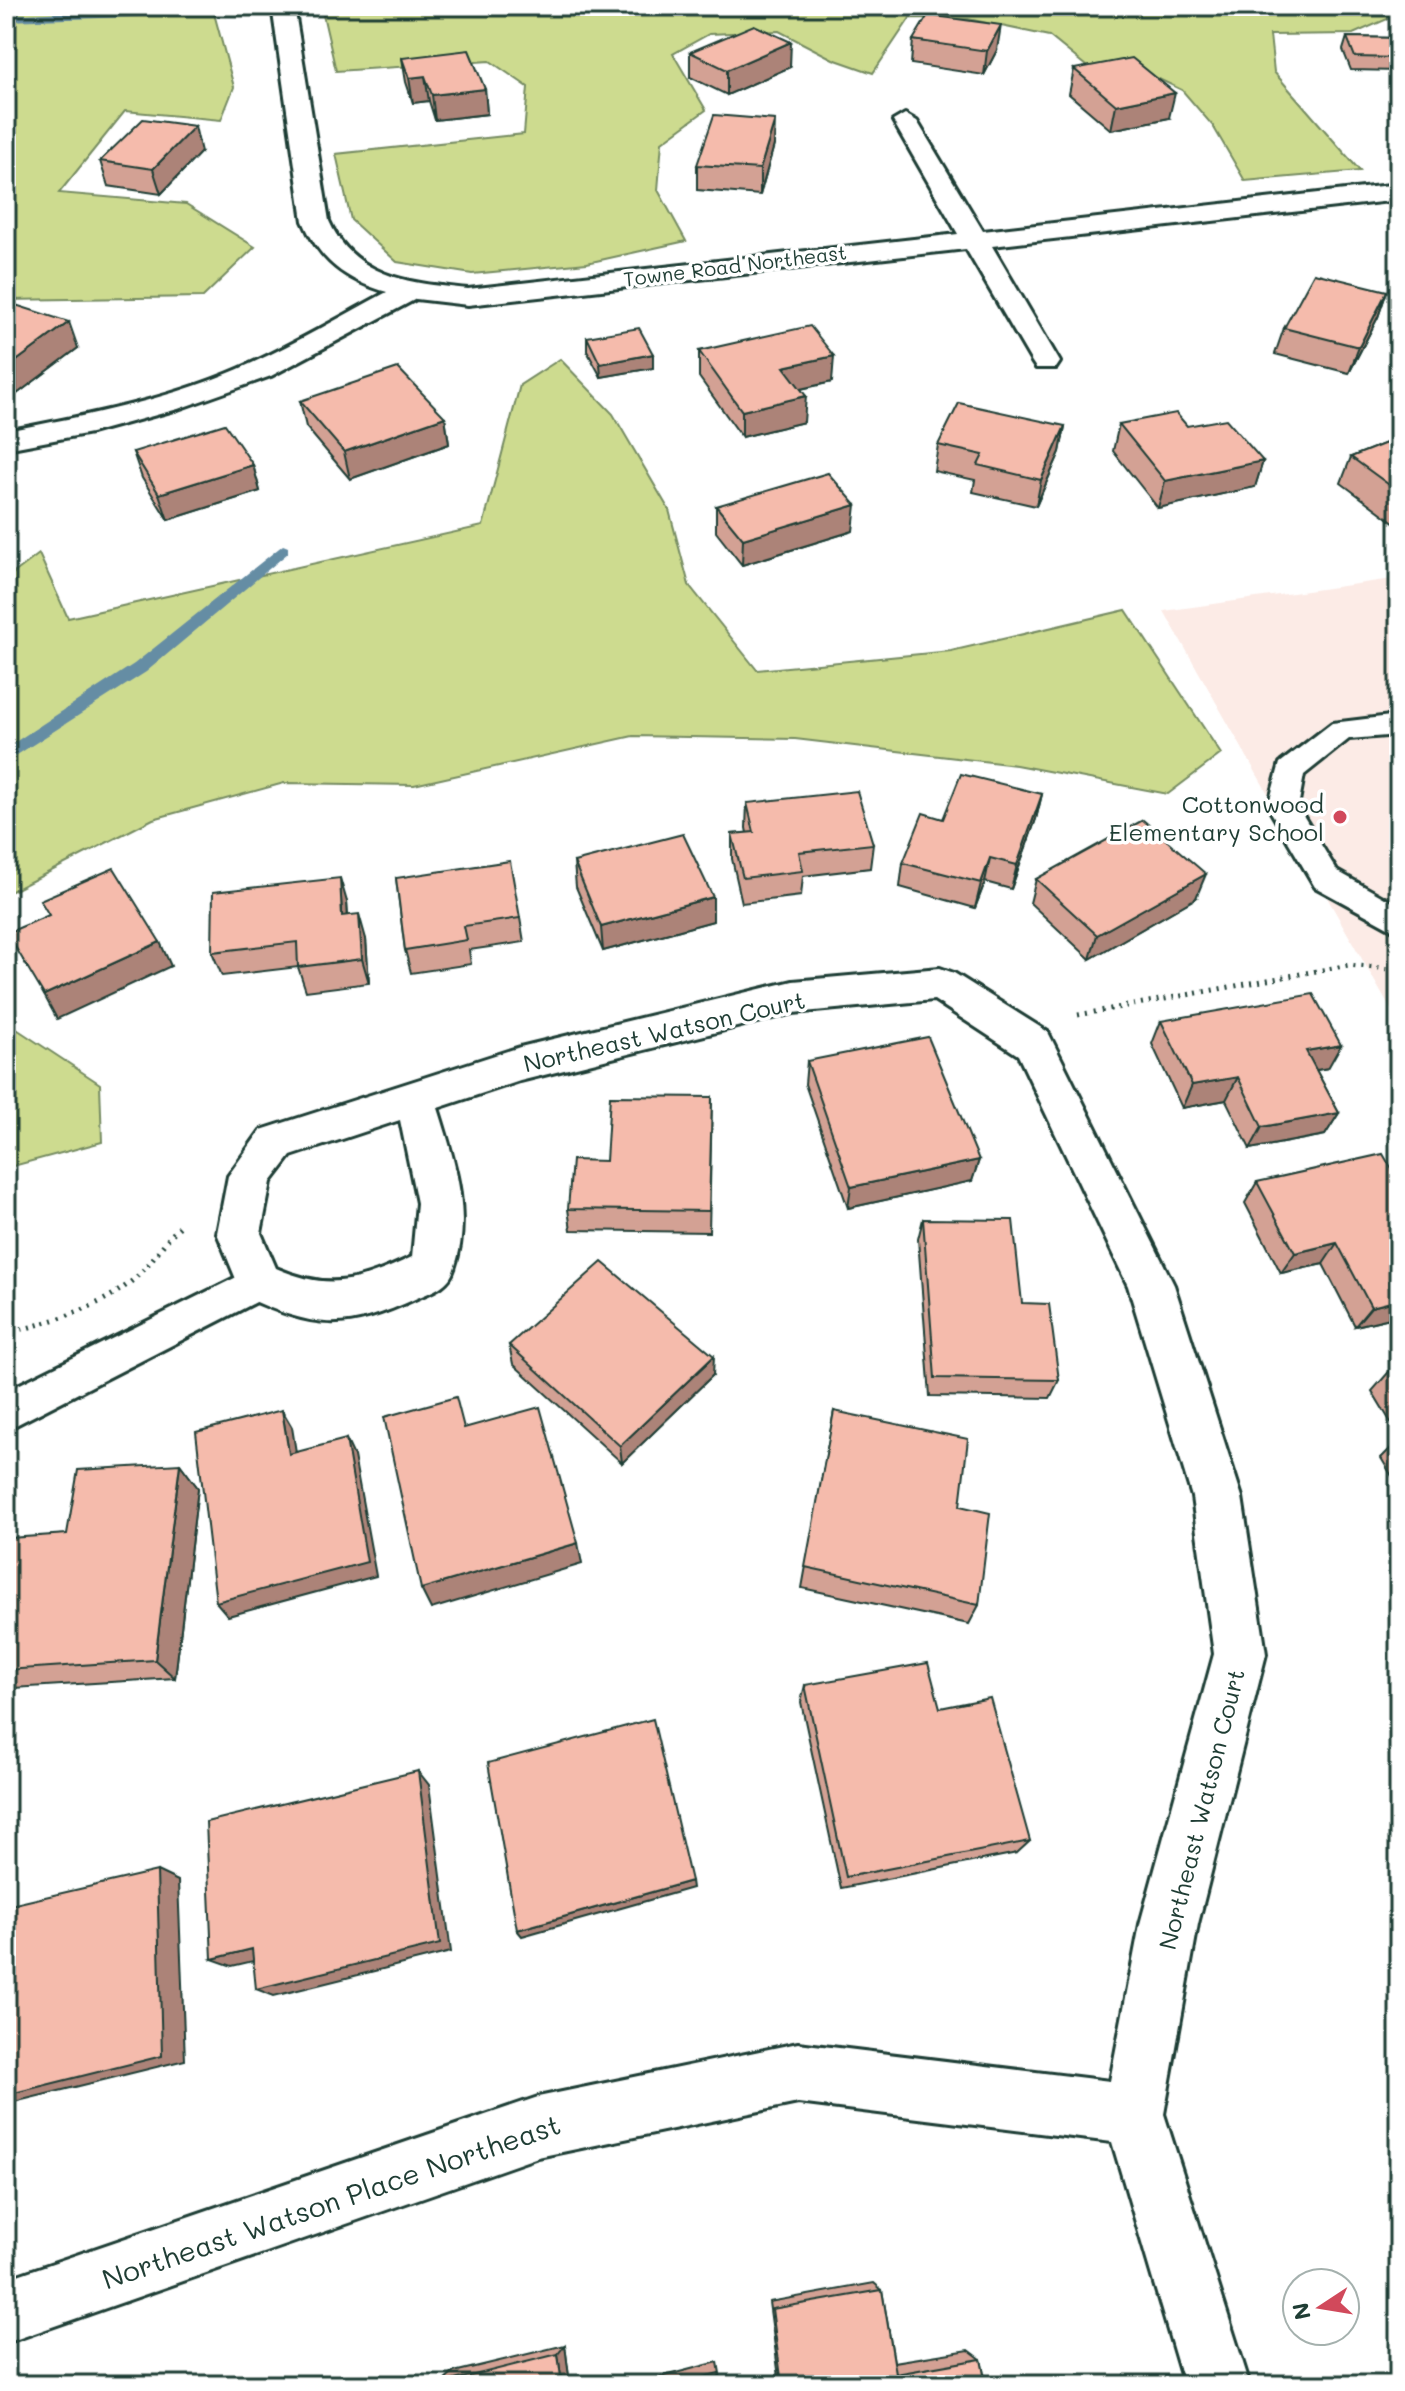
<svg xmlns="http://www.w3.org/2000/svg" width="1405" height="2391" font-family="Mali,sans-serif">
<rect width="100%" height="100%" fill="#fff"/>
<filter id="ink" filterUnits="userSpaceOnUse"><feTurbulence type="fractalNoise" baseFrequency=".0125" numOctaves="2"/><feDisplacementMap in="SourceGraphic" scale="16" xChannelSelector="R" yChannelSelector="G"/><feConvolveMatrix kernelMatrix="1 2 1 2 8 2 1 2 1" color-interpolation-filters="sRGB"/></filter>
<g filter="url(#ink)">
<polygon fill="#fcebe6" points="1399,578 1399,1024 1164,611"/>
<g fill="#cddb8f" stroke="#768c62" stroke-width="2">
<polygon points="6,6 212,6 234,87 221,120 125,111 59,193 186,204 255,247 203,297 6,300"/>
<polygon points="321,6 1391,6 1399,14 1353,34 1270,35 1274,72 1360,171 1245,181 1213,126 1182,90 1138,69 1086,66 1049,36 968,19 910,18 873,73 833,59 779,31 709,34 673,54 706,110 662,142 658,190 686,241 587,263 472,274 397,262 351,220 336,154 524,134 528,87 490,61 336,71"/>
<polygon points="560,359 613,414 669,510 689,585 757,670 951,651 1126,610 1221,754 1168,794 1016,765 795,739 633,736 414,785 284,783 153,819 6,894 6,579 39,554 68,618 483,526 520,385"/>
<polygon points="6,1022 100,1084 102,1142 6,1168"/>
</g>
<g fill="none" stroke-linecap="round" stroke-linejoin="round">
<g fill="#658da4" fill-rule="evenodd">
<polygon points="192,6 235,6 230,9 130,17 6,21 6,15"/>
<polygon points="283,545 288,547 288,553 146,672 6,762 6,748 134,664"/>
</g>
<g stroke="#1f3d34" stroke-width="6">
<g id="lane">
<polygon points="1399,715 1399,735 1349,739 1304,775 1298,807 1337,871 1399,906 1399,933 1315,887 1268,807 1280,763 1332,723"/>
<polygon points="259,1266 272,1270 278,1282 272,1294 6,1430 6,1391"/>
</g>
</g>
<g stroke="#1f3d34" stroke-width="6">
<g id="street">
<path d="M272,6h22l35,215c26,58 83,62 139,68l490,-55 -65,-113 12,-7 12,7 66,110 416,-47v16l-407,46 68,116 -4,6h-20l-4,-6 -66,-113 -498,56 -52,-6 -145,77 -93,33 -87,24 -85,16v-18c83,-16 169,-32 246,-68 46,-21 90,-47 135,-71 -42,-12 -67,-31 -84,-71z"/>
<path d="M940,968l14,5 94,59 126,253 68,212 24,157 -68,270 -34,190 86,271h-66l-72,-243 -314,-39 -260,54 -532,186v-64l532,-182 260,-54 312,38 30,-157 74,-270 -22,-157 -64,-211 -110,-231 -84,-55 -141,13 -273,68 -82,27c16,51 35,108 16,161 -5,17 -21,22 -37,29 -73,34 -101,31 -174,-2l-26,-63 11,-57 33,-46 259,-83 273,-66zM400,1120l17,83 -5,54c-52,24 -81,35 -136,11l-15,-35 10,-51 20,-26z"/>
</g>
</g>
<g stroke="#1f3d34" stroke-width="5" stroke-dasharray="2 6" stroke-linecap="butt">
<polyline points="1078,1015 1349,965 1399,970"/>
<path d="M6,1334c44,-13 92,-24 127,-54 20,-17 31,-41 51,-57"/>
</g>
<use href="#lane" fill="#fff" fill-rule="evenodd"/>
<use href="#street" fill="#fff" fill-rule="evenodd"/>
</g>
<g fill="#d3a194" stroke="#1f3d34" stroke-width="2">
<polygon points="1347,37 1399,38 1399,71 1351,70 1343,50"/>
<polygon points="913,40 997,50 984,75 911,64"/>
<polygon points="690,52 790,67 727,95 690,77"/>
<polygon points="402,58 485,89 487,114 435,120 429,101 413,103 406,82"/>
<polygon points="1074,69 1169,118 1111,130 1069,94"/>
<polygon points="774,145 760,195 697,190 697,165"/>
<polygon points="201,152 161,194 108,186 100,161"/>
<polygon points="1387,291 1378,317 1349,373 1275,354 1284,328"/>
<polygon points="6,302 78,348 17,394 6,391"/>
<polygon points="587,337 653,354 653,368 601,377 587,351"/>
<polygon points="699,351 832,382 801,389 804,422 742,437 699,377"/>
<polygon points="300,401 445,417 449,444 350,479 306,427"/>
<polygon points="1119,424 1263,461 1255,487 1158,508 1113,451"/>
<polygon points="1065,426 1060,452 1036,506 973,492 975,480 934,471 938,445"/>
<polygon points="1399,438 1399,526 1341,483 1351,457"/>
<polygon points="133,452 253,465 260,491 168,520 142,478"/>
<polygon points="716,506 853,531 742,565 716,532"/>
<polygon points="1042,794 1036,819 1011,889 985,882 975,908 900,887 903,863 943,819"/>
<polygon points="747,803 873,844 870,868 803,876 801,896 742,903 732,859 732,834 747,833 746,828"/>
<polygon points="574,862 713,897 713,921 603,951 576,887"/>
<polygon points="396,878 520,918 524,942 469,950 471,964 411,973 405,950"/>
<polygon points="1036,879 1196,898 1090,959 1030,903"/>
<polygon points="347,902 348,916 366,939 369,983 306,991 298,967 222,976 212,952"/>
<polygon points="1161,1021 1328,1068 1316,1070 1339,1113 1325,1135 1250,1149 1226,1100 1182,1108 1152,1044"/>
<polygon points="807,1061 979,1160 972,1181 848,1208 805,1084"/>
<polygon points="712,1097 709,1232 571,1230 568,1209"/>
<polygon points="1399,1181 1399,1316 1355,1326 1323,1264 1281,1273 1245,1203 1257,1182"/>
<polygon points="923,1219 1022,1303 1059,1380 1050,1398 930,1396 918,1239"/>
<polygon points="509,1345 713,1375 622,1463 513,1364"/>
<polygon points="1399,1364 1399,1436 1372,1391 1395,1365"/>
<polygon points="834,1411 960,1506 979,1605 969,1624 802,1588"/>
<polygon points="1399,1440 1399,1488 1381,1458"/>
<polygon points="180,1464 198,1488 175,1678 13,1688 6,1684 6,1562 67,1534"/>
<polygon points="805,1685 940,1708 1030,1841 1017,1853 841,1888 801,1702"/>
<polygon points="874,2283 882,2290 894,2362 969,2350 981,2359 986,2385 780,2385 769,2302"/>
<polygon points="565,2345 570,2385 442,2385 442,2383 454,2372"/>
<polygon points="718,2362 722,2385 629,2385"/>
</g>
<g fill="#ac8378" stroke="#1f3d34" stroke-width="2">
<polygon points="1001,25 997,50 984,75 987,51"/>
<polygon points="791,42 790,67 727,95 727,70"/>
<polygon points="425,76 429,101 413,103 409,78"/>
<polygon points="485,89 487,114 435,120 432,95"/>
<polygon points="1175,93 1169,118 1111,130 1116,105"/>
<polygon points="775,120 774,145 760,195 760,169"/>
<polygon points="195,126 201,152 161,194 153,169"/>
<polygon points="1387,291 1378,317 1349,373 1359,347"/>
<polygon points="69,322 78,348 17,394 7,368"/>
<polygon points="653,354 653,368 601,377 600,364"/>
<polygon points="834,356 832,382 782,393 784,367"/>
<polygon points="806,396 804,422 742,437 742,411"/>
<polygon points="445,417 449,444 350,479 344,452"/>
<polygon points="1065,426 1060,452 1036,506 1041,480"/>
<polygon points="1263,461 1255,487 1158,508 1165,481"/>
<polygon points="253,465 260,491 168,520 159,494"/>
<polygon points="856,505 853,531 742,565 743,539"/>
<polygon points="1042,794 1036,819 1011,889 1017,865"/>
<polygon points="990,858 985,882 975,908 981,883"/>
<polygon points="1206,874 1196,898 1090,959 1097,935"/>
<polygon points="340,878 347,902 349,940 342,916"/>
<polygon points="713,897 713,921 603,951 601,927"/>
<polygon points="359,914 366,939 369,983 362,959"/>
<polygon points="160,942 171,966 57,1019 44,995"/>
<polygon points="1341,1045 1328,1068 1293,1074 1306,1051"/>
<polygon points="1238,1077 1226,1100 1182,1108 1192,1085"/>
<polygon points="1339,1113 1325,1135 1250,1149 1262,1127"/>
<polygon points="979,1160 972,1181 848,1208 851,1187"/>
<polygon points="1337,1243 1323,1264 1281,1273 1295,1253"/>
<polygon points="1399,1300 1399,1316 1355,1326 1371,1307"/>
<polygon points="714,1356 713,1375 622,1463 620,1446"/>
<polygon points="282,1410 292,1427 299,1471 289,1454"/>
<polygon points="346,1439 354,1456 376,1576 228,1616 216,1602"/>
<polygon points="180,1464 198,1488 175,1678 155,1660"/>
<polygon points="578,1543 582,1564 431,1609 421,1589"/>
<polygon points="418,1771 429,1785 451,1952 274,1996 256,1989"/>
<polygon points="157,1871 178,1881 185,2060 6,2104 6,2095"/>
<polygon points="691,1881 692,1888 522,1936 517,1930"/>
<polygon points="252,1949 270,1957 232,1966 212,1959"/>
<polygon points="565,2345 570,2385 562,2385 558,2354"/>
</g>
<g fill="#f5bbac" stroke="#1f3d34" stroke-width="2">
<polygon points="928,15 1001,25 987,51 913,40"/>
<polygon points="754,25 791,42 727,70 690,52"/>
<polygon points="1347,37 1399,38 1399,58 1355,57"/>
<polygon points="469,50 485,89 432,95 425,76 409,78 402,58"/>
<polygon points="1132,58 1175,93 1116,105 1074,69"/>
<polygon points="714,115 775,120 760,169 697,165"/>
<polygon points="143,119 195,126 153,169 100,161"/>
<polygon points="1314,273 1387,291 1359,347 1284,328"/>
<polygon points="6,302 69,322 7,368 6,368"/>
<polygon points="810,326 834,356 784,367 806,396 742,411 699,351"/>
<polygon points="639,328 653,354 600,364 587,337"/>
<polygon points="398,368 445,417 344,452 300,401"/>
<polygon points="959,403 1065,426 1041,480 978,465 983,455 938,445"/>
<polygon points="1176,413 1187,426 1226,419 1263,461 1165,481 1119,424"/>
<polygon points="225,424 253,465 159,494 133,452"/>
<polygon points="1399,438 1399,492 1351,457"/>
<polygon points="828,473 856,505 743,539 716,506"/>
<polygon points="961,774 1042,794 1017,865 990,858 981,883 903,863 923,813 943,819"/>
<polygon points="857,791 873,844 799,852 803,871 743,878 732,834 754,832 747,803"/>
<polygon points="1143,820 1206,874 1097,935 1036,879"/>
<polygon points="683,834 713,897 601,927 574,862"/>
<polygon points="510,861 520,918 464,926 467,940 405,950 396,878"/>
<polygon points="114,868 160,942 44,995 7,933 49,915 40,900"/>
<polygon points="340,878 342,916 359,914 362,959 298,967 297,942 212,952 213,892"/>
<polygon points="1313,994 1341,1045 1306,1051 1339,1113 1262,1127 1238,1077 1192,1085 1161,1021"/>
<polygon points="928,1037 979,1160 851,1187 807,1061"/>
<polygon points="610,1096 712,1097 709,1211 568,1209 572,1160 606,1161"/>
<polygon points="1383,1154 1399,1181 1399,1300 1371,1307 1337,1243 1295,1253 1257,1182"/>
<polygon points="923,1219 1013,1220 1022,1303 1049,1304 1059,1380 935,1378"/>
<polygon points="602,1262 714,1356 620,1446 509,1345"/>
<polygon points="456,1397 464,1428 540,1407 578,1543 421,1589 384,1417"/>
<polygon points="282,1410 289,1454 346,1439 367,1562 216,1602 196,1432"/>
<polygon points="834,1411 968,1439 960,1506 990,1513 979,1605 805,1567"/>
<polygon points="180,1464 155,1660 6,1670 6,1562 10,1538 67,1534 78,1470"/>
<polygon points="928,1663 940,1708 990,1698 1030,1841 846,1877 805,1685"/>
<polygon points="653,1719 691,1881 517,1930 488,1763"/>
<polygon points="418,1771 440,1944 256,1989 252,1949 212,1959 206,1822"/>
<polygon points="157,1871 162,2056 6,2095 6,1906"/>
<polygon points="882,2290 896,2374 981,2359 986,2385 782,2385 772,2309"/>
<polygon points="558,2354 562,2385 442,2385 442,2383"/>
<polygon points="719,2373 721,2385 671,2385"/>
</g>
</g>
<circle fill="#d1495b" stroke="#fff" stroke-width="3" cx="1340" cy="817" r="8"/>
<g text-anchor="middle" dominant-baseline="central" stroke-width="7" stroke-linejoin="round" paint-order="stroke">
<g font-size="20" fill="#1f3d34" stroke="#fff">
<text transform="translate(735 265) rotate(-7)">Towne Road Northeast</text>
</g>
<g font-size="24" fill="#1f3d34" stroke="#fff" text-anchor="end">
<text x="1324" y="803">Cottonwood<tspan x="1324" dy="28">Elementary School</tspan></text>
</g>
<g font-size="24" fill="#1f3d34" stroke="#fff">
<text transform="translate(664 1031) rotate(-13)">Northeast Watson Court</text>
<text transform="translate(1201 1809) rotate(-76)">Northeast Watson Court</text>
</g>
<g font-size="28" fill="#1f3d34" stroke="#fff">
<text transform="translate(331 2201) rotate(-19)">Northeast Watson Place Northeast</text>
</g>
</g>
<rect width="1405" height="2391" fill="none" stroke="#fff" stroke-width="32"/>
<rect x="16" y="16" width="1373" height="2359" fill="none" stroke="#1f3d34" stroke-width="3" filter="url(#ink)"/>
<g transform="translate(1321 2307) rotate(258)"><circle r="38" fill="#ffffff" stroke="#a5b1ae" stroke-width="2"/>
<path d="M0-6L14 30L0 20L-14 30Z" fill="#d1495b"/>
<text y="-12" font-size="22" font-weight="bold" text-anchor="middle" fill="#1f3d34">N</text>
</g>
</svg>
